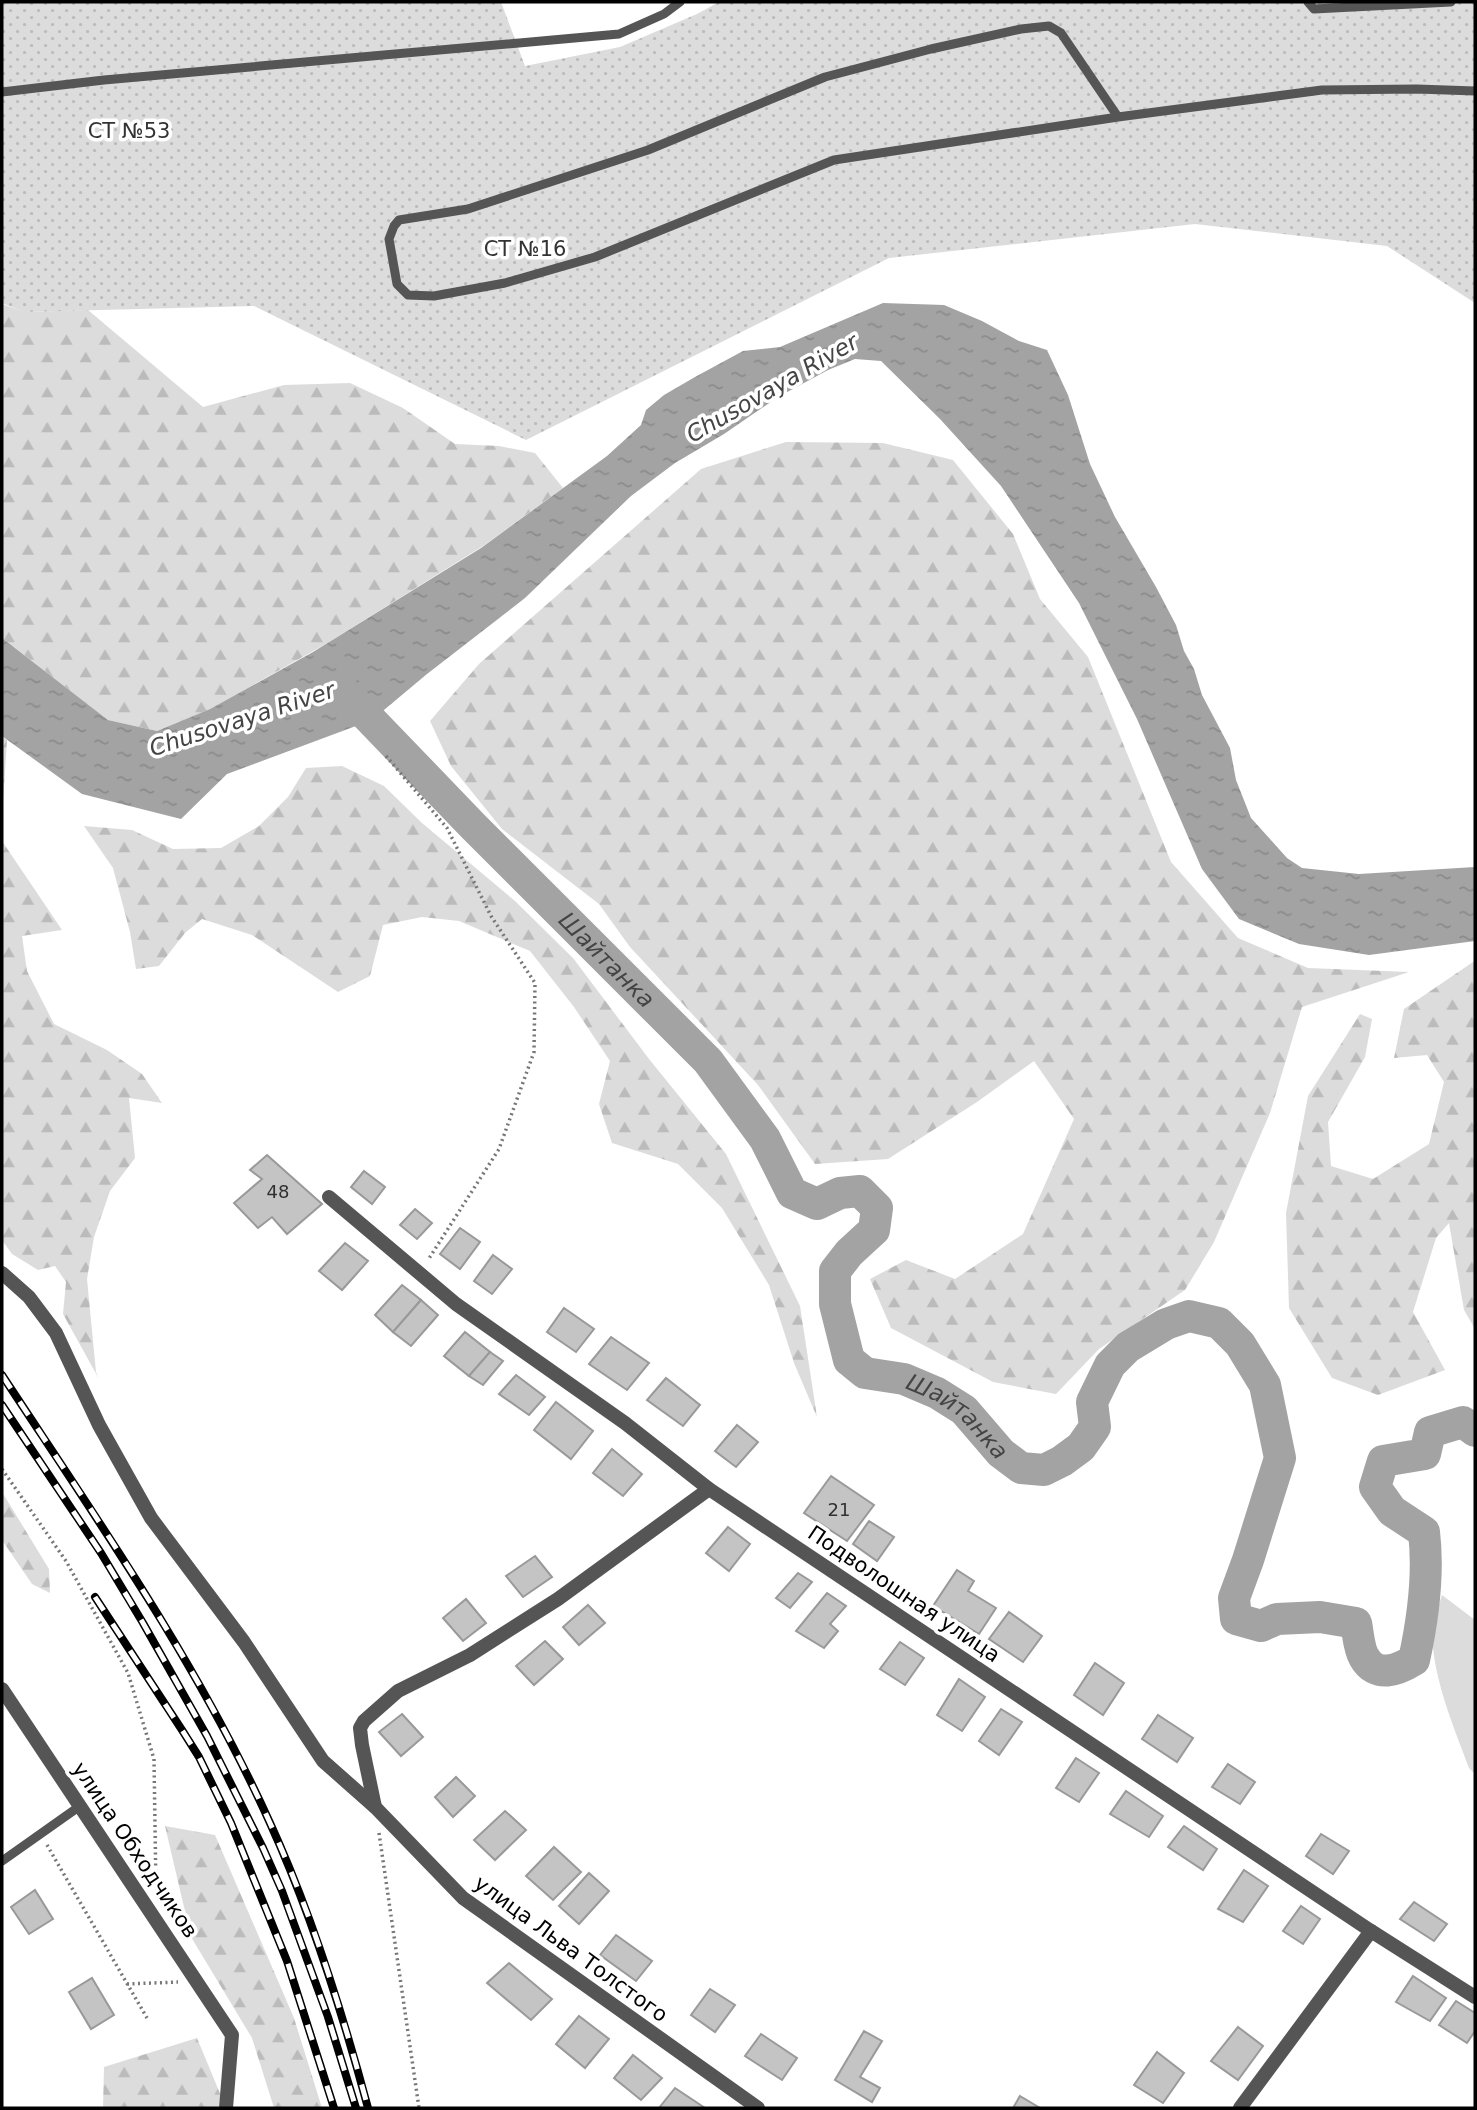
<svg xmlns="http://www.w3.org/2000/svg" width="1477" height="2110" font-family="'DejaVu Sans',sans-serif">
<defs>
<pattern id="forest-firs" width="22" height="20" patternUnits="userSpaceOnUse" patternTransform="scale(1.75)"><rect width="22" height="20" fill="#dcdcdc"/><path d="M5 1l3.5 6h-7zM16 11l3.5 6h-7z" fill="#bbb"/></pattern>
<pattern id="park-dots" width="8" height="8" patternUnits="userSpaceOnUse" patternTransform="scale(1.75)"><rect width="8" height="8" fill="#dcdcdc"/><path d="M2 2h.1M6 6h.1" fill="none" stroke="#bbb" stroke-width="1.8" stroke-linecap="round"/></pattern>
<pattern id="water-ripples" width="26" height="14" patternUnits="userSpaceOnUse" patternTransform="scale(1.75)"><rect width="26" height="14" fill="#a3a3a3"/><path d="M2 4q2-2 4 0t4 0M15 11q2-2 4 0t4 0" fill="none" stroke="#8b8b8b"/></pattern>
</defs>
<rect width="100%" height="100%" fill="#fff"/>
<path fill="#dcdcdc" d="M1442,1595l33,25v154l-6,-6c-16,-43 -36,-89 -37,-136 0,-12 7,-26 10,-37z"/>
<g fill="url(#forest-firs)">
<polygon points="2,304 25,312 88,310 203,407 284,385 350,383 403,408 455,444 499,446 535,453 563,488 483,546 324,645 210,709 157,731 108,720 2,638"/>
<polygon points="786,442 883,443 953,460 1013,534 1040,599 1088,657 1171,862 1238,938 1308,968 1409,972 1302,1007 1270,1113 1214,1242 1185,1290 1099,1349 1056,1394 993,1382 891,1328 870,1279 906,1260 955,1279 1023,1234 1074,1119 1034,1061 977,1102 888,1159 815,1164 758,1085 630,947 599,904 502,829 451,766 430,721 479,664 701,469"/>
<polygon points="2,736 7,740 2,818"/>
<polygon points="342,766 384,786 422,823 515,901 573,958 649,1059 726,1154 800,1306 817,1417 794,1363 769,1285 722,1208 678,1164 612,1143 599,1104 610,1061 574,1007 530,951 459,921 422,917 383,925 370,976 338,992 252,935 202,919 185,933 159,966 136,969 130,932 113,868 84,826 132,830 173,849 221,848 259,826 288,797 306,768"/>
<polygon points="2,841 62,930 22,936 27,971 54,1024 107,1050 142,1074 162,1103 129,1098 135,1158 110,1191 94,1237 87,1279 96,1372 99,1379 63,1314 66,1282 55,1266 38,1270 12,1254 2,1240"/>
<polygon points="1473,962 1475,962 1475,1329 1464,1310 1449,1223 1436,1238 1413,1312 1445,1370 1378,1395 1332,1378 1289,1308 1286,1213 1308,1096 1360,1014 1372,1019 1365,1057 1328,1122 1331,1166 1373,1179 1429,1144 1444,1082 1427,1055 1394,1058 1404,1009"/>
<polygon points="2,1492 49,1569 50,1593 32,1584 2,1540"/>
<polygon points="165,1826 215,1835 294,2018 322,2108 274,2108 252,2038 191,1937"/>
<polygon points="197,2038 226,2108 103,2108 104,2067"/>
</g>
<polygon fill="url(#park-dots)" points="2,2 501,2 525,66 620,47 697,14 719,2 1475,2 1475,303 1387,246 1195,224 889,258 526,440 254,306 24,312 2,303"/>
<polygon fill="url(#water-ripples)" points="883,303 944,305 982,321 1019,341 1047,350 1068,395 1090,464 1115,517 1156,587 1176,625 1184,651 1194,669 1202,695 1230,748 1236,780 1251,818 1287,858 1302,868 1359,874 1475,867 1475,941 1369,955 1299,944 1239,919 1202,869 1137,719 1079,603 1001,486 940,419 881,361 855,359 828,370 778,397 724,434 675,463 631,496 525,598 427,674 372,720 227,774 181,819 82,794 2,736 2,638 108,720 157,731 210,709 313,652 481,548 607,456 641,425 646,410 664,395 695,377 743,351 780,347"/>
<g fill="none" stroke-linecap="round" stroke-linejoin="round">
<path stroke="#a3a3a3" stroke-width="32" id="s1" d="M342,690l131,136 235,235 57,78 27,54 25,11 23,-11 20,-2 17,17 -3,22 -25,23 -14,18v33l14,56 16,13 39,6 33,14 27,17 37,43 20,15 23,2 18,-9 19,-14 14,-20 -3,-25 18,-37 18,-18 38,-23 23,-8 30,7 21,21 25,41 15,73 -32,102 -14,38 2,21 25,7 16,-7 43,-2 36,6c2,10 3,26 8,34 12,22 34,13 50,3 9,-41 15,-86 10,-128l-32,-21 -17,-24 8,-26 42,-7 5,-22 33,-10 12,9"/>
</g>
<g fill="#c4c4c4" stroke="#999" stroke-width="2">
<polygon points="267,1155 322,1204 287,1234 272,1217 258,1228 234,1203 262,1179 250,1170"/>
<polygon points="364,1171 385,1187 372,1204 351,1187"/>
<polygon points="415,1209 432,1223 417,1239 400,1225"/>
<polygon points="460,1228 480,1242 460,1269 440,1254"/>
<polygon points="345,1243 368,1261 342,1290 319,1271"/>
<polygon points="493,1255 512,1269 492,1294 474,1281"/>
<polygon points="402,1285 421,1300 393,1332 375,1315"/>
<polygon points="421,1300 438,1315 411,1346 393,1332"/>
<polygon points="564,1308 594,1329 576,1352 547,1332"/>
<polygon points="465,1332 490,1352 469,1376 444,1356"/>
<polygon points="611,1337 649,1363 627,1390 589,1364"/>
<polygon points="490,1352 503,1361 483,1385 469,1376"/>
<polygon points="516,1375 545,1397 529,1415 499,1394"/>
<polygon points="666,1378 700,1405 683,1426 647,1400"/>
<polygon points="556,1402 593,1431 571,1459 534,1430"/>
<polygon points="737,1425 758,1442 736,1467 715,1451"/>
<polygon points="612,1449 642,1474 623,1496 593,1473"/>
<polygon points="831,1476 874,1505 847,1541 804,1513"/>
<polygon points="869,1521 894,1537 877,1561 853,1544"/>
<polygon points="728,1527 750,1544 729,1571 706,1553"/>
<polygon points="535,1556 552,1577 523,1597 506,1576"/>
<polygon points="957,1570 974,1581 968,1591 996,1608 979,1634 933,1606"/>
<polygon points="798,1573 812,1582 790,1608 776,1598"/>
<polygon points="827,1593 846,1606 830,1624 838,1631 824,1648 796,1631"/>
<polygon points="466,1599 486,1623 463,1641 443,1618"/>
<polygon points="588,1605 605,1623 579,1645 563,1627"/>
<polygon points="1009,1612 1042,1636 1023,1662 989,1639"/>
<polygon points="545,1641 563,1659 534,1685 516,1666"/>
<polygon points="900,1642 924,1658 905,1685 880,1669"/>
<polygon points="1095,1663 1124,1683 1103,1715 1074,1695"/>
<polygon points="959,1679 985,1697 962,1731 937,1715"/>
<polygon points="1001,1709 1022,1722 999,1755 979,1741"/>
<polygon points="402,1714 423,1737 401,1756 379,1732"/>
<polygon points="1158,1715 1193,1738 1177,1762 1142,1739"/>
<polygon points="1076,1758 1099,1773 1079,1802 1056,1788"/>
<polygon points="1228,1764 1255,1782 1240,1804 1212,1787"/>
<polygon points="456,1777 475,1796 453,1817 435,1797"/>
<polygon points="1126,1791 1163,1816 1149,1837 1110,1814"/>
<polygon points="505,1811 526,1830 495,1860 474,1840"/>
<polygon points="1184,1826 1217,1849 1203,1870 1168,1847"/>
<polygon points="1321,1834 1349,1851 1333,1874 1306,1856"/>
<polygon points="554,1847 581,1872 553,1900 526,1876"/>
<polygon points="1244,1870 1268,1886 1243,1922 1218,1909"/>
<polygon points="589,1873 609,1891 579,1924 559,1906"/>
<polygon points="35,1890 53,1919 29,1934 11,1907"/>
<polygon points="1414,1902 1447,1924 1434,1941 1400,1919"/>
<polygon points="1301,1906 1320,1919 1303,1944 1283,1931"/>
<polygon points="616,1935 652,1961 636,1981 600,1955"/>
<polygon points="509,1963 552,1999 531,2020 487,1983"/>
<polygon points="1413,1976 1446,1998 1430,2021 1396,2002"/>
<polygon points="92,1978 114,2015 91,2029 69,1992"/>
<polygon points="710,1989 735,2005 715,2032 691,2015"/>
<polygon points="1456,2001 1475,2013 1475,2031 1467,2043 1439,2025"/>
<polygon points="579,2016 609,2039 585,2068 556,2044"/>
<polygon points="1238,2027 1263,2046 1238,2080 1211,2061"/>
<polygon points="864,2031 882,2041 860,2077 880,2088 872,2102 835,2080"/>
<polygon points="761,2034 797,2058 782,2080 745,2056"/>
<polygon points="1157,2052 1184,2073 1163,2103 1134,2085"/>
<polygon points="633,2055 662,2078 641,2100 614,2078"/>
<polygon points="675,2088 705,2108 659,2108"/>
<polygon points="1020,2096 1040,2108 1013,2108"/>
</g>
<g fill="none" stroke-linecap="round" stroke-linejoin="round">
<g stroke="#777" stroke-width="3.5" stroke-dasharray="2 3.5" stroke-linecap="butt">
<polyline points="386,756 447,828 491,916 535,983 534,1052 499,1149 428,1260"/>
<polyline points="2,1469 66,1561 128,1673 154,1759 156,1891"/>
<polyline points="379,1833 419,2108"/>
<polyline points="47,1845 147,2018"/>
<polyline points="127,1984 178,1982"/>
</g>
<g stroke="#555" stroke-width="9">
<polyline points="1308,2 1314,9 1451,2"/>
<polyline points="2,92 104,80 619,34 664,14 680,2"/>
<polyline points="1118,117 1061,33 1049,26 1021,29 931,49 825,77 648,150 468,209 399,220 394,226 389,239 397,284 408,295 434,296 505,283 595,257 834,160 1118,117 1322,90 1417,89 1475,91"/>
<polyline points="2,1861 80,1806"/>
</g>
<g stroke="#555" stroke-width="14">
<polyline points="329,1197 456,1304 625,1423 709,1489 1371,1931 1475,1997"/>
<polyline points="2,1273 29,1297 56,1333 99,1425 151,1518 244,1642 323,1761 375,1807 463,1898 758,2108"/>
<polyline points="2,1689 232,2035 226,2108"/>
<polyline points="375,1807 362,1745 360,1728 364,1721 398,1691 470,1655 558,1599 709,1489"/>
<polyline points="1240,2108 1371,1931"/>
</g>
<g stroke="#000" stroke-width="8">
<g id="rail">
<path d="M2,1375c96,146 196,288 268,448 42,92 72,188 98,285"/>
<polyline points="2,1405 101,1553 143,1623 207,1736 263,1848 282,1891 328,2017 356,2108"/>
<polyline points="95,1597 182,1730 199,1757 231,1823 287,1961 334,2108"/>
</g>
</g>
<use href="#rail" stroke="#fff" stroke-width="5" stroke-dasharray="16" stroke-linecap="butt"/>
</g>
<g text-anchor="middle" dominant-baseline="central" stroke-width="7" stroke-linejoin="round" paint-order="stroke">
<g font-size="18" fill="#313131">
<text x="278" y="1191">48</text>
<text x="839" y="1509">21</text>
</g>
<g font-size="21" fill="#333" stroke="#fff">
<text x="129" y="131">СТ №53</text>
<text x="525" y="249">СТ №16</text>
</g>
<g font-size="21" fill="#000" stroke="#fff">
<text transform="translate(904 1594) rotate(34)">Подволошная улица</text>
<text transform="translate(135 1850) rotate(56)">улица Обходчиков</text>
<text transform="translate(571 1949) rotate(36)">улица Льва Толстого</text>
</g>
<g font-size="23" font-style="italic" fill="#444" stroke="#fff">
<text transform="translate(772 388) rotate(-30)">Chusovaya River</text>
<text transform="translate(242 719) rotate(-18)">Chusovaya River</text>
<text stroke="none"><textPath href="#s1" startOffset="378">Шайтанка</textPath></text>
<text stroke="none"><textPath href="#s1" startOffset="1071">Шайтанка</textPath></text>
</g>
</g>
<rect width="1477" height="2110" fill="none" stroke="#000000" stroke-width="7"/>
</svg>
